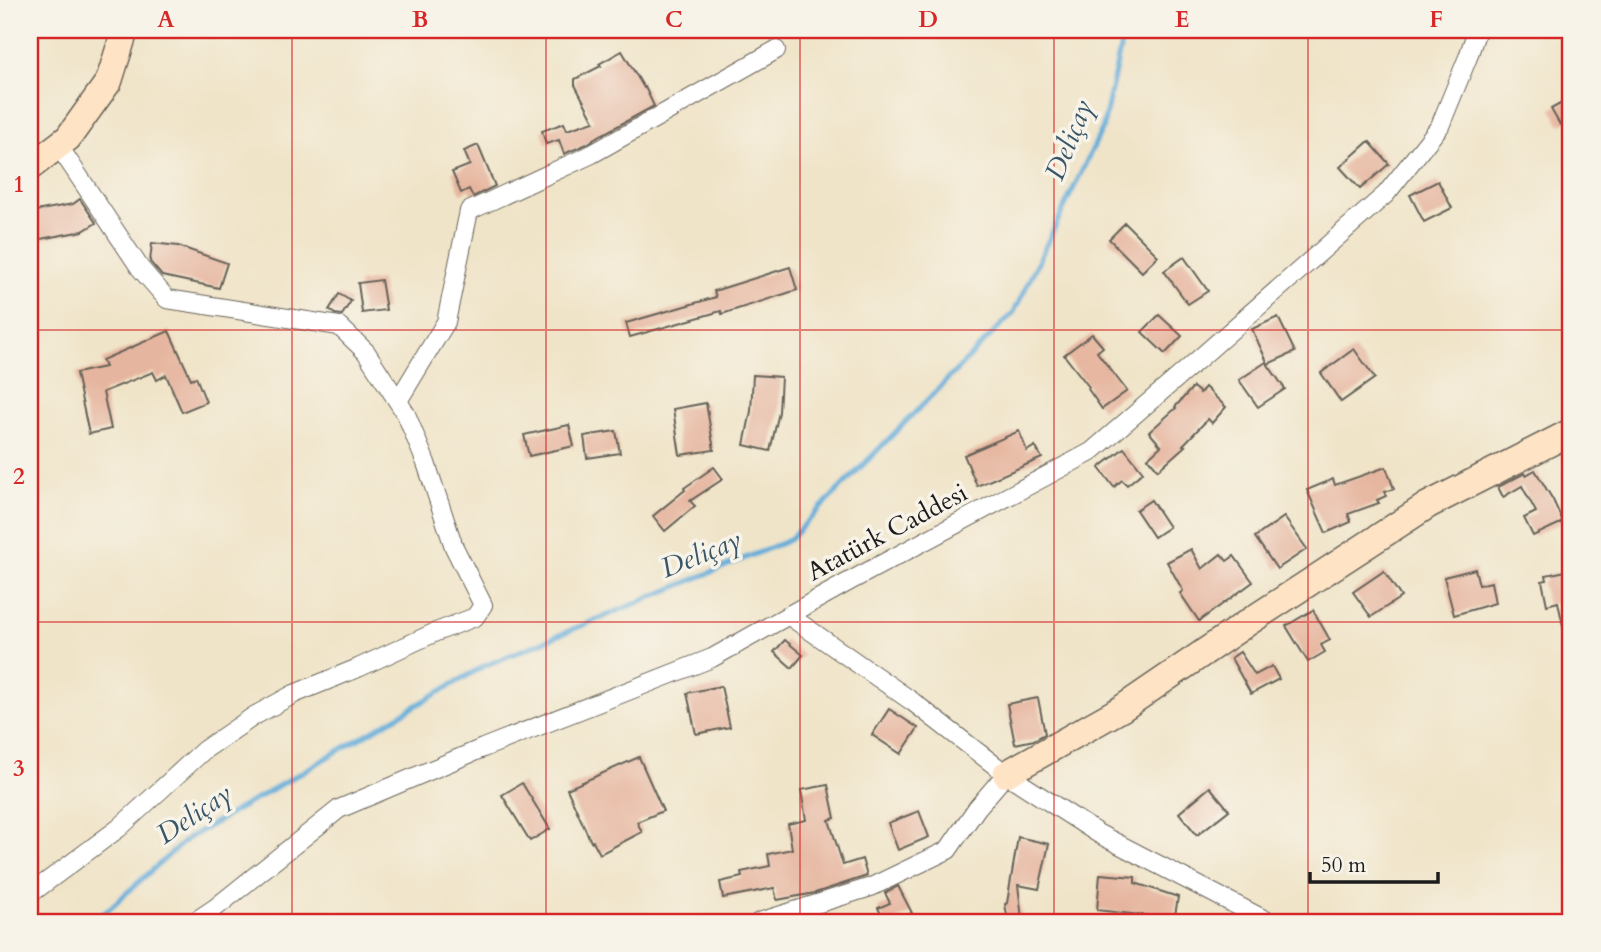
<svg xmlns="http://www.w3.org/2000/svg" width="1601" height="952" font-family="Cardo,serif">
<rect width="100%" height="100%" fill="#f7f3e8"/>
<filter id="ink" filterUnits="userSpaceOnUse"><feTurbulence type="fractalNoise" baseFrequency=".0143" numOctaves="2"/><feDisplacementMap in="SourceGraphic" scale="14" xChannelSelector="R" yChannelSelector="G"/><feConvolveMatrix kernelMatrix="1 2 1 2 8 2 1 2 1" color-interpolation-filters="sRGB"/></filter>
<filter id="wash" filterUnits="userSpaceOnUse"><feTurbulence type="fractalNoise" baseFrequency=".00686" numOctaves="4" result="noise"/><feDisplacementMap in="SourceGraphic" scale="28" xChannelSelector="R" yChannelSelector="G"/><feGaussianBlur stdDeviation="1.57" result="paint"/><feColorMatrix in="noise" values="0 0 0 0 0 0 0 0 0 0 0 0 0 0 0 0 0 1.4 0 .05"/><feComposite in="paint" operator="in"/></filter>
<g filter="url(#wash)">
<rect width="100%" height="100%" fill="#f0e4c8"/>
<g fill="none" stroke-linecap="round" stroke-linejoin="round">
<polyline stroke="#61acd9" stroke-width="5" points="94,922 187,839 484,666 789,540 1014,312 1103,127 1124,30"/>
</g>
<g id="blocks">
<g fill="#e6b59f">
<polygon points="622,51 644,88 645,87 654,106 605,133 593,139 593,140 587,144 564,154 559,140 546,144 542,131 564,123 567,130 594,121 575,85 575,79 601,66 599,64"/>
<polygon points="1571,98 1571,119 1560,125 1551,109"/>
<polygon points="1369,141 1389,164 1360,189 1340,167"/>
<polygon points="478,145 495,186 473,197 469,189 461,193 452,172 470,165 464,151"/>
<polygon points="1438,181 1452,208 1424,222 1410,195"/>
<polygon points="80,199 96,223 83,231 30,241 30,212 73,204"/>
<polygon points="1125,223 1158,256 1142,272 1109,239"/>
<polygon points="152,243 178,246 227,263 219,288 162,276 150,262"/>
<polygon points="1184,257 1208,291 1188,304 1164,271"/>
<polygon points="790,267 797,290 722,314 721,311 630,337 626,323 716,297 714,291"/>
<polygon points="381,280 386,310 362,313 358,283"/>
<polygon points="339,294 351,301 342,315 335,314 329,310"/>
<polygon points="1159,315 1182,336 1165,354 1142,332"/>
<polygon points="1278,317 1295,352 1268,364 1252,329"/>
<polygon points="169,331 191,379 196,377 206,402 182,412 166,375 157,380 153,372 103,392 111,429 89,434 76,373 105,367 102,360"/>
<polygon points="1092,334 1103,347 1097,352 1127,391 1102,409 1088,389 1089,387 1064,355"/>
<polygon points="1354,349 1375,378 1341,402 1321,373"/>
<polygon points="1266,362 1285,389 1258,407 1239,380"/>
<polygon points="753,375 781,377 779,412 770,451 744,445 751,411"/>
<polygon points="1193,387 1200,393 1205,387 1226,407 1212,423 1208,419 1183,445 1185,446 1158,470 1148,458 1161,446 1149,432 1176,408 1175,407"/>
<polygon points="706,403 714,450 680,455 673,409"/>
<polygon points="569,425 574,446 529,456 524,435"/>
<polygon points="616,431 620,453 587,458 584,436"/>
<polygon points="1019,431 1027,451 1035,446 1042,458 977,486 964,455"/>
<polygon points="1124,448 1143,472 1127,485 1122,480 1114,487 1099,468"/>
<polygon points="714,467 723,479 690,501 695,506 665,531 653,516 685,490 684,488"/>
<polygon points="1386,467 1394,489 1385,492 1386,496 1377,500 1379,503 1348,514 1351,522 1326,533 1307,490 1333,479 1335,485"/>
<polygon points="1535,470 1553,500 1563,522 1533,536 1524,518 1536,512 1522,486 1503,497 1498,487 1525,473 1526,475"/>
<polygon points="1151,500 1169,527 1154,537 1136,510"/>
<polygon points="1284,517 1307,549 1277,569 1255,537"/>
<polygon points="1191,549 1202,569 1221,554 1227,561 1234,556 1253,582 1199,621 1180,593 1183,591 1167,562"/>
<polygon points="1475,569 1479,585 1491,582 1495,603 1454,615 1444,577"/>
<polygon points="1571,570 1571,634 1565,635 1558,602 1547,605 1542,581 1547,580 1546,575"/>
<polygon points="1384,571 1401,597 1371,617 1353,592"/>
<polygon points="1313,610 1330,640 1321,645 1325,652 1308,662 1286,626"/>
<polygon points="785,640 803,655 792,668 774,652"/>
<polygon points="1240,652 1255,675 1272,666 1279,679 1251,694 1231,658"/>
<polygon points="721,686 730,727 696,734 687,693"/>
<polygon points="1038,698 1045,734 1034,740 1015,744 1007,704"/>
<polygon points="889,709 918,728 901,754 872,735"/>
<polygon points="639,757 663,811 637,822 642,832 600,854 593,841 591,842 567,789"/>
<polygon points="522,783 550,829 530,841 502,795"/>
<polygon points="828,785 835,818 829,820 843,865 862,859 867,876 815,893 777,900 774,888 723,898 720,882 742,877 741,872 770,866 768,854 792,849 788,824 806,820 801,790"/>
<polygon points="1210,787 1229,810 1197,835 1179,813"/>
<polygon points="919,811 929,837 898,850 888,823"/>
<polygon points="1018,837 1049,844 1039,889 1018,885 1022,919 1008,921 1005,904 1007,903"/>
<polygon points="1100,874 1135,877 1135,883 1178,897 1174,922 1148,922 1148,916 1097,910"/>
<polygon points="898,886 912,913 892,922 885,922 878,908 890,903 885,893"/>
</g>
</g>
</g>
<g filter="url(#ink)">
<use href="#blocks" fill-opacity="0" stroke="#666258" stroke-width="2"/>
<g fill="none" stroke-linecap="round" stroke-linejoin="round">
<g stroke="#666258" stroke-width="20">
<g id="street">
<polyline points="398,401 446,322 469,211 592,154 776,50"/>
<polyline points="788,615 913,702 1006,774 1099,834 1269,922"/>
<polyline points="30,894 119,828 204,750 254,716 294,694 358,668 436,632 475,617 483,605 454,547 426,463 406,414 366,352 339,326 167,299 140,268 58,145"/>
<polyline points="194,922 215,908 339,809 483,748 712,658 850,581 1091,452 1184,372 1386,194 1440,126 1468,57 1477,30"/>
<polyline points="759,922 871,887 948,850 977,808 1006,774"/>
</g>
</g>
<g stroke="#666258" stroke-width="29">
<g id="secondary">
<polyline points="30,167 68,138 109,81 125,30"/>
<polyline points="1006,774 1121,709 1247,623 1428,505 1571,432"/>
</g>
</g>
<use href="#street" stroke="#fff" stroke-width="18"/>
<use href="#secondary" stroke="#fee4c5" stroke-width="26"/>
</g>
</g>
<path fill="none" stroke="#d62828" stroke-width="2" stroke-opacity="0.55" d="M292,30v892M546,30v892M800,30v892M1054,30v892M1308,30v892M30,330h1541M30,622h1541"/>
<g text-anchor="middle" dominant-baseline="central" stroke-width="7" stroke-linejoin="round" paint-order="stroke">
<g font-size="26" fill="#1c1c1c" stroke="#f7f3e8">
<text transform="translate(887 532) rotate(-28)">Atatürk Caddesi</text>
</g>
<g font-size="28" font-style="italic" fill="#385668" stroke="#f7f3e8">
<text transform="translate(1069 140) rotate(-68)">Deliçay</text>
<text transform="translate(701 554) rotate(-22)">Deliçay</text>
<text transform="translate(194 814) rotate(-34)">Deliçay</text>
</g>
</g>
<rect width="1601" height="952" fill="none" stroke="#f7f3e8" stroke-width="77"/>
<path d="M1310 872v10h128v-10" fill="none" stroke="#1c1c1c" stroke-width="3.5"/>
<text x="1321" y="872" font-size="21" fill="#1c1c1c" stroke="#f7f3e8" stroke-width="5" paint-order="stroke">50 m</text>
<rect x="38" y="38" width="1524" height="876" fill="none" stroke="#d62828" stroke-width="2.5"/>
<g font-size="23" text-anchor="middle" font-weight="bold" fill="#d62828">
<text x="166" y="27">A</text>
<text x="420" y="27">B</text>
<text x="674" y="27">C</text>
<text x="928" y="27">D</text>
<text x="1182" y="27">E</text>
<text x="1436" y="27">F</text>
<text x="19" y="192">1</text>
<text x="19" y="484">2</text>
<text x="19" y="776">3</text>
</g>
</svg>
